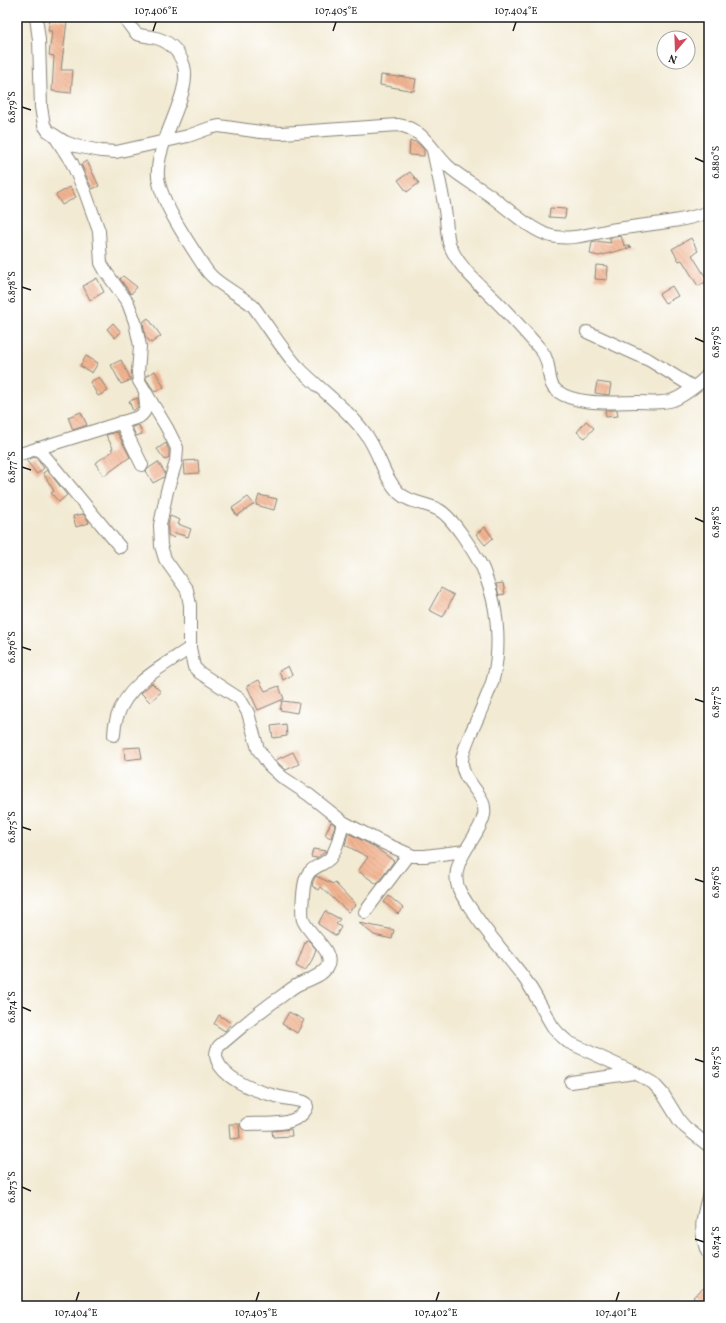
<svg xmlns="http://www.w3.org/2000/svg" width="726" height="1323" font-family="Vollkorn,serif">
<defs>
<pattern id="building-back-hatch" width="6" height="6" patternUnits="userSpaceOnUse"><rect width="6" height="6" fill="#f2b491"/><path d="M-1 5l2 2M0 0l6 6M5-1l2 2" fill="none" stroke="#cf9a7c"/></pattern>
</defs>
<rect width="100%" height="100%" fill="#fff"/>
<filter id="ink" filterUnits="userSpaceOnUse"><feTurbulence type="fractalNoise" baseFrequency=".025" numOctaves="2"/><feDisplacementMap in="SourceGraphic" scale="8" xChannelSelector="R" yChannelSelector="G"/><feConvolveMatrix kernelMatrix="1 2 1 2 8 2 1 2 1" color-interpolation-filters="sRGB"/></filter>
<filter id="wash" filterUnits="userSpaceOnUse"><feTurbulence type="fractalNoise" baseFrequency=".012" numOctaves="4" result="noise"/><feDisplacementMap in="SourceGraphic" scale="16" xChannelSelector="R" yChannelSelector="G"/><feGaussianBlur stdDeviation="0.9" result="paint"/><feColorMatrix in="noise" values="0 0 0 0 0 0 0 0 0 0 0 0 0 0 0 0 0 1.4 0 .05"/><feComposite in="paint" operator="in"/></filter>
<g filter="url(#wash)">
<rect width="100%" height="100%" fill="#f2ead3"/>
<g id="blocks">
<g fill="url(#building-back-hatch)">
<polygon points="50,19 67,21 61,70 73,70 71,93 52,91 54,56 49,55 52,31 48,31"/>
<polygon points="381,75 399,77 399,76 416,79 414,91 380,85"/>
<polygon points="410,141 416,142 421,146 424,150 424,156 409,155"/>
<polygon points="87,161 99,186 92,189 81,164"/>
<polygon points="410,172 419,183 407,192 398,180"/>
<polygon points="70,187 76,197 62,205 56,195"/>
<polygon points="550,208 566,209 565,218 549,217"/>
<polygon points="621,236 624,245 632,247 599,256 590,254 592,242 595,241 611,243 609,238"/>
<polygon points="691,238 698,251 692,255 708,281 698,286 682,260 679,261 672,249"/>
<polygon points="596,265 608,266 607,280 595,279"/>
<polygon points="123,276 137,287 131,294 120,279"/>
<polygon points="97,278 104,292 90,300 83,286"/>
<polygon points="672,286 678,296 665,303 659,294"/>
<polygon points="148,318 161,336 151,343 145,336 143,322"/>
<polygon points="113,323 121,332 115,338 107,329"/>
<polygon points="86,356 98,363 92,373 80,366"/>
<polygon points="121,360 131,380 121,384 111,365"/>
<polygon points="155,371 164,387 155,392 146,379 146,376"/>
<polygon points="99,377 108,391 98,396 90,382"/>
<polygon points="597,382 611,384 609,395 595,393"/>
<polygon points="138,398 138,407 133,411 129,401"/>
<polygon points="605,410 617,410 618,416 606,417"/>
<polygon points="81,412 87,425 73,430 68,417"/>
<polygon points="586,421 594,428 585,438 577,432"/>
<polygon points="139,425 142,434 136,436 132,427"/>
<polygon points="117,432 130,457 104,476 95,463 113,451 111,449 113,448 106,435"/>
<polygon points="166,443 169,450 169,457 165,460 157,449"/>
<polygon points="35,457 44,468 37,474 26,460"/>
<polygon points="198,460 199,473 185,474 184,461"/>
<polygon points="158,462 165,473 164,477 153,483 146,471 149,468"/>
<polygon points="47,470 67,495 59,502 51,493 54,491 43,473"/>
<polygon points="259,495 277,499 274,510 256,505"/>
<polygon points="248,497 254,504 237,516 232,508"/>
<polygon points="83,514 88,520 89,523 76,527 73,516"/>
<polygon points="170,516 180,520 178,524 191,529 188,537 175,533 174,538 168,535 168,526"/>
<polygon points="485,527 493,538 485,545 476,534"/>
<polygon points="503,583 505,594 499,595 496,584"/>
<polygon points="441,588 454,595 443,617 429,610"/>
<polygon points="288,666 292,675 283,680 279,671"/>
<polygon points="259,680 265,691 279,686 284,699 258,710 247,686"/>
<polygon points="152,683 161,692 150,702 141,693"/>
<polygon points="282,701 299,703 297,713 280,710"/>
<polygon points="286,724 287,736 273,738 271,726"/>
<polygon points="140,747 142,758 125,760 124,748"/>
<polygon points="293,752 299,764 286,770 278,763 276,760"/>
<polygon points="331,822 335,825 331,838 325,835"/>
<polygon points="348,833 375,847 394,861 377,884 358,871 368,857 345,845"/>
<polygon points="313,849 326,851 317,858 311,857"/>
<polygon points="316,876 333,884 335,883 356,905 348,912 321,887 319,890 312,886 313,881"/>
<polygon points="389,896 403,908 398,914 384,902"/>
<polygon points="325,911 340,919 336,924 341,927 336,936 318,924"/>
<polygon points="359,923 394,930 392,939 374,935"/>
<polygon points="306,940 309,941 316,949 312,960 305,971 296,966"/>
<polygon points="289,1012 304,1020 297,1033 282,1024"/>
<polygon points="219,1015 231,1023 225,1031 214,1024"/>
<polygon points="229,1124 239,1124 240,1138 230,1139"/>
<polygon points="291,1129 292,1136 273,1137 272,1131"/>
<polygon points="705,1287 709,1292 709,1299 701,1306 693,1297"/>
</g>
</g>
</g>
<g filter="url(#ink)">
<use href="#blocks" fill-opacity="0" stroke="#878378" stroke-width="1"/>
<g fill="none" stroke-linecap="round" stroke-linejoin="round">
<g stroke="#878378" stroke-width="14">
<g id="street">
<path d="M36,17l3,23 2,67 3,18 4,6 6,4 11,7 11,4 25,5 15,1 72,-16 22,-8 9,-2 42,6 21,1 116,-8c26,4 33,25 50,41 12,11 27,19 40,28 17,12 43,37 63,42 21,5 45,-4 66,-7 32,-5 61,-6 92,-17"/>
<path d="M124,17c4,6 8,13 13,17 5,2 10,2 15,3 16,3 27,13 32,29 8,29 -29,76 -26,111 3,26 32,68 47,91 10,16 33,25 48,38 15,20 28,42 44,60 21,22 50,42 68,67 14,18 18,44 34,60 12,11 26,9 40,17 13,7 34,40 42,55 4,7 6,16 9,24 8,25 10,60 4,86 -3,14 -10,27 -15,40 -6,14 -15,30 -17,45 -2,22 26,33 22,55 -5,24 -35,45 -26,72 3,8 8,15 13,22 16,25 36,46 53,69 11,15 19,33 29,49l6,7 9,8 67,31 18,10 10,11 16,26 6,7 24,19"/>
<polyline points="54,135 72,163 85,192 99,231 101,263 106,272 128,303 135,322 140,346 138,372 139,381 167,428 177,448 176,462 167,491 160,525 161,546 165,559 187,590 190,605 190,648 194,667 200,673 240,699 248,713 258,749 269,765 282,777 309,795 343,822 379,841 413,856 425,856 465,851"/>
<path d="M433,150c4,20 9,40 12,60 2,11 1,25 5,36 10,23 31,40 48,57 15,15 29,31 43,47 12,14 4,32 16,41 20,15 56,11 80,11 11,0 25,2 36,-2 9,-3 31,-19 36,-27"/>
<polyline points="587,332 649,360 693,387"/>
<polyline points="121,422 142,465"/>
<polyline points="38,448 120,547"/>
<path d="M17,455l122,-38c9,-6 7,-13 6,-22"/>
<path d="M114,735c0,-6 1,-12 3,-18 11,-34 45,-50 73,-69"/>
<polyline points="365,912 408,855"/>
<polyline points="571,1082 635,1073"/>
<path d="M247,1124c19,-1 51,4 60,-17l-1,-4 -2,-1c-9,-3 -19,-3 -28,-6 -18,-4 -45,-14 -56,-30 -4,-7 -6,-13 -1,-20 19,-16 37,-32 57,-46 8,-5 15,-12 23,-16 9,-4 23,-8 28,-17 9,-15 -19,-33 -24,-47 -2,-7 0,-34 3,-42 4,-12 18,-12 25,-21 7,-9 9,-24 12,-35"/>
<path d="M709,1194c-7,24 -11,38 0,62"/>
</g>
</g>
<use href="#street" stroke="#fff" stroke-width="12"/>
</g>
</g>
<path fill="none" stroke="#1c1c1c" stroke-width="1.5" d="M153,31l3,-9M333,31l3,-9M513,31l3,-9M22,107l9,3M695,158l9,4M22,287l9,3M695,338l9,4M22,467l9,3M695,518l9,4M22,647l9,3M695,699l9,3M22,827l9,3M695,879l9,3M22,1007l9,4M695,1059l9,3M22,1187l9,4M695,1239l9,3M76,1301l3,-9M256,1301l3,-9M436,1301l3,-9M616,1301l3,-9"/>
<rect width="726" height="1323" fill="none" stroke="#fff" stroke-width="44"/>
<g transform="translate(676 50) rotate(199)"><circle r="19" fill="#ffffff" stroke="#a4a4a4"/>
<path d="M0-3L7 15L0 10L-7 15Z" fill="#d1495b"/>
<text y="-6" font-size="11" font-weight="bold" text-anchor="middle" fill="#1c1c1c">N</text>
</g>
<rect x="22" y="22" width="682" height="1279" fill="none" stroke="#1c1c1c" stroke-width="1.5"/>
<g font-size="10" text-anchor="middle" fill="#1c1c1c">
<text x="156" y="14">107.406°E</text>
<text x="336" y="14">107.405°E</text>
<text x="516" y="14">107.404°E</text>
<text transform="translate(11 107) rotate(-90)" y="4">6.879°S</text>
<text transform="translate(715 162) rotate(-90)" y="4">6.880°S</text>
<text transform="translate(11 287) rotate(-90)" y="4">6.878°S</text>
<text transform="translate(715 342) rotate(-90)" y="4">6.879°S</text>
<text transform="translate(11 467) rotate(-90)" y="4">6.877°S</text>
<text transform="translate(715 522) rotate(-90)" y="4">6.878°S</text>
<text transform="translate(11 647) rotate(-90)" y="4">6.876°S</text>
<text transform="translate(715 702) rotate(-90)" y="4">6.877°S</text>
<text transform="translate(11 827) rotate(-90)" y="4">6.875°S</text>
<text transform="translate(715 882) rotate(-90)" y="4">6.876°S</text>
<text transform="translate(11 1007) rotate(-90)" y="4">6.874°S</text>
<text transform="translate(715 1062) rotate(-90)" y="4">6.875°S</text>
<text transform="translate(11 1187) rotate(-90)" y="4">6.873°S</text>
<text transform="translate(715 1242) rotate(-90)" y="4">6.874°S</text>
<text x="76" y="1316">107.404°E</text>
<text x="256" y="1316">107.403°E</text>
<text x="436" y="1316">107.402°E</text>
<text x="616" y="1316">107.401°E</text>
</g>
</svg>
